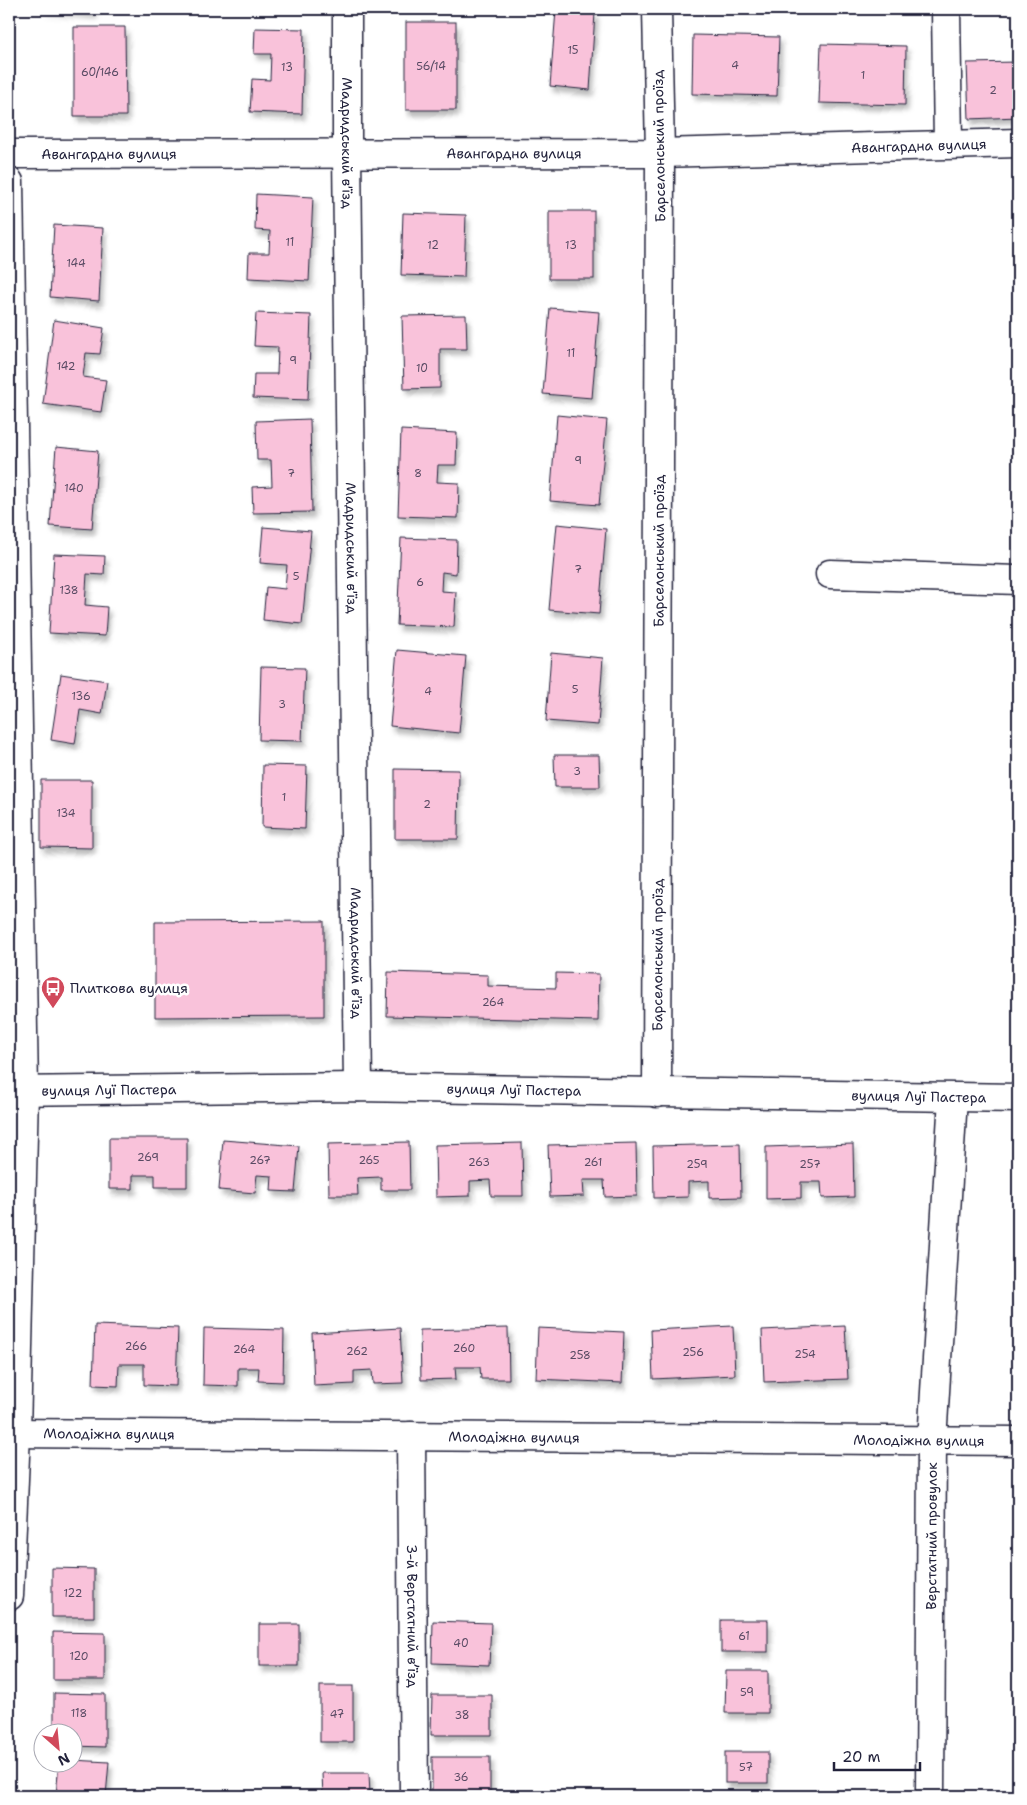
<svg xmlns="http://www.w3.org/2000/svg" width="1027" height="1805" font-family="'Shantell Sans',sans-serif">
<defs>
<filter id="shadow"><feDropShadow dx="3" dy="5.5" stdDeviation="2.5" flood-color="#0004"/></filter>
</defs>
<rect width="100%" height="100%" fill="#fff"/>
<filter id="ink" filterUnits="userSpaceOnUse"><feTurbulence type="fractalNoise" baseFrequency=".02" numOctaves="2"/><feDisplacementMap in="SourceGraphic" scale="10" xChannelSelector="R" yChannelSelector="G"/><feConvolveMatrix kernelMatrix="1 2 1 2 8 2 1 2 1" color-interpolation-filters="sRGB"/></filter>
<g filter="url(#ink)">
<g fill="#f9c2da" stroke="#22223b" filter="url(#shadow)">
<polygon points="45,9 94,9 94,13"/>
<polygon points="556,10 595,13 590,90 550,86"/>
<rect x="406" y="22" width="50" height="88"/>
<polygon points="74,27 125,27 126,116 74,116"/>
<polygon points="255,28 304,29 302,114 250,112 252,79 270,80 271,54 254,54"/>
<polygon points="693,35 779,37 777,96 692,94"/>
<polygon points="821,44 906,46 905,105 819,103"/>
<polygon points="1018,62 1018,117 969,119 967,63"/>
<polygon points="256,194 313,197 309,281 248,278 249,253 269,253 270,231 255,230"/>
<rect x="549" y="211" width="45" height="68"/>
<polygon points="403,213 466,215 464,277 401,275"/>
<polygon points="54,225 103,228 99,301 50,297"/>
<polygon points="550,308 599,312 592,398 543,394"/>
<polygon points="256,313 311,315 308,400 253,398 254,374 277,374 278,347 254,346"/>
<polygon points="466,315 467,349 440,349 440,388 404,389 402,316"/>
<polygon points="54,320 104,328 100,354 86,353 83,377 106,380 101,412 43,404"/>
<polygon points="557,415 607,420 599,505 550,501"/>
<polygon points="310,419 312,512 253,513 252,487 272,486 271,460 257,460 256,421"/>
<polygon points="401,430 457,433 456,465 438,465 437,482 459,483 458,518 398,516"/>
<polygon points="56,447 98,451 92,529 50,526"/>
<polygon points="557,524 606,529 599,614 549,610"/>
<polygon points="263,527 311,531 302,624 263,620 266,587 285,589 287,565 260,563"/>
<polygon points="401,538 457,540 456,574 442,572 441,591 456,592 454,627 397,625"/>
<polygon points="54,554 105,556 104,575 87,574 85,605 107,607 105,636 49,633"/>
<polygon points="397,650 466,656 459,733 390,726"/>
<polygon points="551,653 603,658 598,725 546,721"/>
<polygon points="261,667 305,668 302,741 259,740"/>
<polygon points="61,674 107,681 102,714 80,710 75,744 51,740"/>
<polygon points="554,755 599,755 600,787 555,787"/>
<polygon points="263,765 307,766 305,829 262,827"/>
<polygon points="395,769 459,770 458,839 395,839"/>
<polygon points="41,780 92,780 92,848 41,847"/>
<polygon points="324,921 324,1016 155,1017 155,922"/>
<polygon points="388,972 488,975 488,986 556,988 556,973 599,974 598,1021 387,1016"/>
<polygon points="109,1138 187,1138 187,1187 155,1187 155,1175 133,1175 133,1189 109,1189"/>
<polygon points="223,1140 299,1146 295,1192 271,1191 272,1176 257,1175 255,1193 219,1190"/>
<polygon points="409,1142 410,1190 381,1190 381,1177 357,1178 358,1195 329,1195 328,1144"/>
<polygon points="522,1143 523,1196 491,1196 490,1180 470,1181 470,1196 436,1197 435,1145"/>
<polygon points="636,1143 637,1196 605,1197 604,1180 583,1180 584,1196 550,1197 548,1145"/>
<polygon points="740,1144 741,1197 709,1198 709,1181 688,1182 688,1197 654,1198 653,1146"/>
<polygon points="853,1144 854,1197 822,1198 821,1182 801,1182 801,1198 766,1199 766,1147"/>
<polygon points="95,1325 178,1328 176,1386 144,1385 144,1364 119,1364 118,1386 93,1385"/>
<polygon points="733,1326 735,1375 653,1379 651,1330"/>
<polygon points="845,1326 848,1379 764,1382 762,1330"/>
<polygon points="204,1328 284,1330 283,1382 258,1381 259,1368 238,1368 238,1386 203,1385"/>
<polygon points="400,1328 403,1383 373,1384 372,1370 354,1371 354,1384 314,1386 312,1333"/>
<polygon points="508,1328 509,1379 481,1379 480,1367 455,1367 456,1379 421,1380 420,1330"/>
<polygon points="538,1328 624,1332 622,1383 536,1379"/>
<polygon points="52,1568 94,1569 94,1617 52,1617"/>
<rect x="721" y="1620" width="47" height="32"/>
<polygon points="433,1621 491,1623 489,1665 432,1663"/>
<rect x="259" y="1624" width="40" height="42"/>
<polygon points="53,1632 105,1633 105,1680 53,1680"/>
<polygon points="726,1671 768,1671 768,1713 725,1713"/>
<rect x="320" y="1686" width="33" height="56"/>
<polygon points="54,1693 105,1694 105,1747 72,1746 72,1732 54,1732"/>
<polygon points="432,1695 492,1695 492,1735 431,1735"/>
<rect x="725" y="1752" width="43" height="31"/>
<rect x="432" y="1757" width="58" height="39"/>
<polygon points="72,1760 109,1762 106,1796 56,1796 59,1762 72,1762"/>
<polygon points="322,1773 369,1773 370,1796 323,1796"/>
</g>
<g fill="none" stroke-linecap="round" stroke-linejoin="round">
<g stroke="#22223b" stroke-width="31">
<g id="minor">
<path id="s1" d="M347,9v145l11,933"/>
<polyline points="946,9 948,144"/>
<path id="s2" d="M9,154l651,-1 358,-10"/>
<polyline points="9,182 24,1091 16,1433 9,1596"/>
<polyline points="830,574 1018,580"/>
<path id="s3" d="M9,1091l349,-4 660,11"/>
<path id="s4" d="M657,1093l3,-940 -3,-144"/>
<path id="s5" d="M9,1433l1009,8"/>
<path id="s6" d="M411,1436l3,360"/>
<path id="s7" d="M930,1796l2,-355 21,-343"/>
</g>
</g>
<use href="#minor" stroke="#fff" stroke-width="28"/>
</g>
</g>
<defs>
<g id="bus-pin" transform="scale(1.25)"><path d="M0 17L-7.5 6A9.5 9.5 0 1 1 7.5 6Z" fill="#d1495b" stroke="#fff"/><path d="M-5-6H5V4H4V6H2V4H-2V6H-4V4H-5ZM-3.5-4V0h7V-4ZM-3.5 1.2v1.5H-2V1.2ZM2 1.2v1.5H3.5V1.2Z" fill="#fff"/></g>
</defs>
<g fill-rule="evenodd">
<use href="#bus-pin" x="53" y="988"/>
</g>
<g text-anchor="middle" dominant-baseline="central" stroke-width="5" stroke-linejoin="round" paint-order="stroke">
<g font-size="11" fill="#584a63">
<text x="573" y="50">15</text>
<text x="735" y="65">4</text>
<text x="431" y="66">56/14</text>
<text x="287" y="67">13</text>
<text x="100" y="72">60/146</text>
<text x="863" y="75">1</text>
<text x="993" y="90">2</text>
<text x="290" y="242">11</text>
<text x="433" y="245">12</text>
<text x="571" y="245">13</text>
<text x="76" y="263">144</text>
<text x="571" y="353">11</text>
<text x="293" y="360">9</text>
<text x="66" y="366">142</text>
<text x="422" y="368">10</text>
<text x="578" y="460">9</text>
<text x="291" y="473">7</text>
<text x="418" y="473">8</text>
<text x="74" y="488">140</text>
<text x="578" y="569">7</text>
<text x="296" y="576">5</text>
<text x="420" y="582">6</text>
<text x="69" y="590">138</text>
<text x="575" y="689">5</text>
<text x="428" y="691">4</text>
<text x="81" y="696">136</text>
<text x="282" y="704">3</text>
<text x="577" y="771">3</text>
<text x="284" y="797">1</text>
<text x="427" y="804">2</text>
<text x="66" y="813">134</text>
<text x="493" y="1002">264</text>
<text x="148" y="1157">269</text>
<text x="260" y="1160">267</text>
<text x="369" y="1160">265</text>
<text x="479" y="1162">263</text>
<text x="593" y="1162">261</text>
<text x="697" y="1164">259</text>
<text x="810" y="1164">257</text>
<text x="136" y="1346">266</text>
<text x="464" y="1348">260</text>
<text x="244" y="1349">264</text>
<text x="357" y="1351">262</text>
<text x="693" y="1352">256</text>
<text x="805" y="1354">254</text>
<text x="580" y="1355">258</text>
<text x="73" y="1593">122</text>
<text x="744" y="1636">61</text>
<text x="461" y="1643">40</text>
<text x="79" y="1656">120</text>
<text x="747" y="1692">59</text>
<text x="79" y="1713">118</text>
<text x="337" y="1714">47</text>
<text x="462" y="1715">38</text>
<text x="746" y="1767">57</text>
<text x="461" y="1777">36</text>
</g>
<g font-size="14" fill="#22223b" stroke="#fff">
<text stroke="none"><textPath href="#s1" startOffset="134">Мадридський в'їзд</textPath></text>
<text stroke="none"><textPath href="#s2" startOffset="910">Авангардна вулиця</textPath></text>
<text transform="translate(659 146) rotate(-91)">Барселонський проїзд</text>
<text stroke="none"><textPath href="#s2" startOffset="505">Авангардна вулиця</textPath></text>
<text stroke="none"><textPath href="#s2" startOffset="100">Авангардна вулиця</textPath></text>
<text stroke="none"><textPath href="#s1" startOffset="539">Мадридський в'їзд</textPath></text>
<text stroke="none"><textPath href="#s4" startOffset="542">Барселонський проїзд</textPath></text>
<text stroke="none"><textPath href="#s1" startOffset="944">Мадридський в'їзд</textPath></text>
<text stroke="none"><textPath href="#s4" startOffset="138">Барселонський проїзд</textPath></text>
<text stroke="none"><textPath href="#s3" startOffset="100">вулиця Луї Пастера</textPath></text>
<text stroke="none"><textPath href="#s3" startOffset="505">вулиця Луї Пастера</textPath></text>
<text stroke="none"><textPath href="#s3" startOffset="910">вулиця Луї Пастера</textPath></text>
<text stroke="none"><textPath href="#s5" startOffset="100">Молодіжна вулиця</textPath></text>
<text stroke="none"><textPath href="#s5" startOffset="505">Молодіжна вулиця</textPath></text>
<text stroke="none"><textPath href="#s5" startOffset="910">Молодіжна вулиця</textPath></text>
<text stroke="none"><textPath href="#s7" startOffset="260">Верстатний провулок</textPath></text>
<text stroke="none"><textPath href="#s6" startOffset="180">3-й Верстатний в’їзд</textPath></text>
</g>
<g font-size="14" fill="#22223b" stroke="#fff" text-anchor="start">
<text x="70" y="988">Плиткова вулиця</text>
</g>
</g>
<rect width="1027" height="1805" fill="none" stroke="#fff" stroke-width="30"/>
<rect x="15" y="15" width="997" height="1775" fill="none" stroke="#22223b" stroke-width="2" filter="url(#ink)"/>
<g transform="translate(58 1748) rotate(153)"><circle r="24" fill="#ffffff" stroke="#a7a7b1"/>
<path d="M0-4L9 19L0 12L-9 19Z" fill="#d1495b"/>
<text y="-8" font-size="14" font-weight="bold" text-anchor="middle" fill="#22223b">N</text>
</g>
<path d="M834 1762v8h86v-8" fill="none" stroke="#22223b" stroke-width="2.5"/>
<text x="842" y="1762" font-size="15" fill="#22223b" stroke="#ffffff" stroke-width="4" paint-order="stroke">20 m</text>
</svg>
